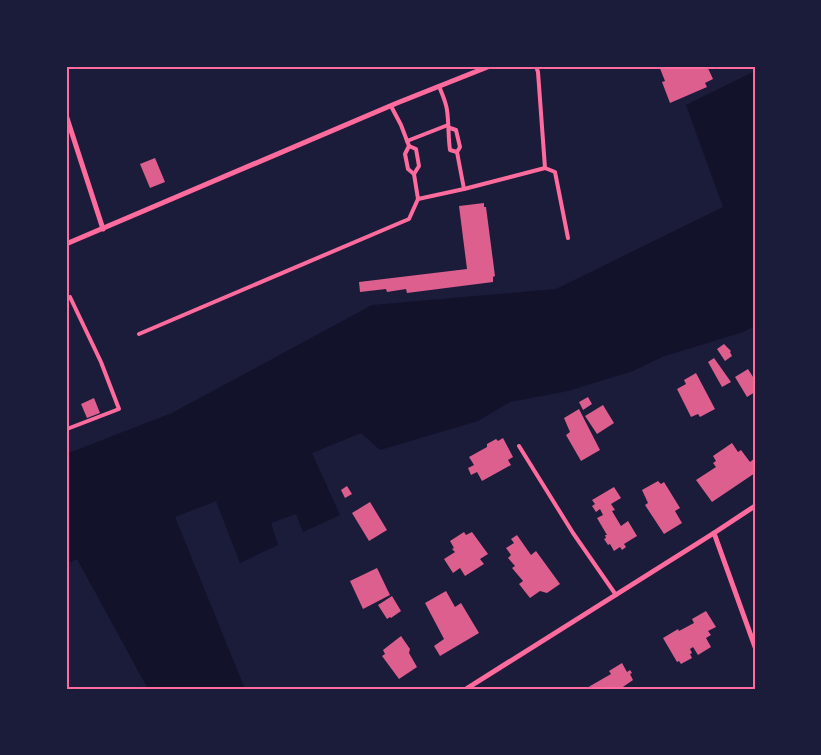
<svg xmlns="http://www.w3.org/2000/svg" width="821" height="755" font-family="'Public Sans',sans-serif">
<rect width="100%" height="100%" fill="#1b1b3a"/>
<polygon fill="#12122b" points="755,71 755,326 743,332 662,357 633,371 568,391 510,402 478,421 380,450 361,433 312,453 340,515 303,532 296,514 271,523 278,545 240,563 216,501 175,517 245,689 148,689 77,559 66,564 66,454 172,413 372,305 556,289 723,207 686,105"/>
<g fill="#dd5f8e">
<polygon points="659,66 707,66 713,79 705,83 707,87 670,103 662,82 665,81"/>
<polygon points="155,158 165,182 150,188 140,164"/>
<polygon points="484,203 484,207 486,207 495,276 493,277 493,282 407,293 406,289 387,292 386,289 360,292 359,282 467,269 459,206"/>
<polygon points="724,344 731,351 730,352 732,356 725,361 717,349"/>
<polygon points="714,358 731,382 722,387 708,362"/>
<polygon points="748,369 755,380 755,392 747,397 735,377"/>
<polygon points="696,373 715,409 700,417 698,414 691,417 677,389 686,384 684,380"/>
<polygon points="588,397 592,404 583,410 579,402"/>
<polygon points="94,398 100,413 87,418 81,404"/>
<polygon points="603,405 614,423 597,434 585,416"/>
<polygon points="579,409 600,450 581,461 566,435 570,432 564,418"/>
<polygon points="503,438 513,457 508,460 511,465 482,481 477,472 471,475 468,468 474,465 469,457 487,447 487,444 496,439 498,441"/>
<polygon points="732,443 738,452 741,450 750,462 755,458 755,473 712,502 696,480 716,467 713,463 716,461 713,456"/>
<polygon points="658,481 661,484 664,482 680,508 675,511 682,523 664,534 645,505 648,503 642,490"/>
<polygon points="347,486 352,494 345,498 341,490"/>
<polygon points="614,487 621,498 611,504 615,510 612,511 621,526 628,521 637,536 624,544 626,547 622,550 620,547 614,551 610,544 608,545 604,539 606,538 605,535 607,535 597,518 603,515 600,509 596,512 592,506 595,504 592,500"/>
<polygon points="370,502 387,530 369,541 352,513"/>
<polygon points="464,532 466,535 472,532 488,554 480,559 484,564 465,576 460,568 453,573 444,559 455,552 452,549 454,548 450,541"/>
<polygon points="517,535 531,555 536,551 560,584 547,593 540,591 530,598 519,584 523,581 512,568 515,566 508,558 511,555 506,548 514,543 511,539"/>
<polygon points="377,568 390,595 363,609 350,581"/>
<polygon points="446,591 455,607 461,603 479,633 440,656 434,646 444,639 425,603"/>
<polygon points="392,596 401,611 391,618 390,617 387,619 378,605"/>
<polygon points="706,611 716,627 708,631 711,635 706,638 711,647 698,655 693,647 690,649 692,653 690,654 692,658 681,664 679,661 677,662 663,638 678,629 679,631 694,623 692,619"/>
<polygon points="401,636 410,649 409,653 417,667 399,679 382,656 385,654 383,650"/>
<polygon points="622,663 627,672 630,670 632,673 630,674 633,680 620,689 585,689 611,674 609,671"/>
</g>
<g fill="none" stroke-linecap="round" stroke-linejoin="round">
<g stroke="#ff6b9d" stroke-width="4">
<polyline points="536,66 538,72 545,168"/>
<path d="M439,86c3,8 7,16 8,24 2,14 1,26 3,40l7,2"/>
<polyline points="391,106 401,125 409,146 405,154 408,169 414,174 418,199 464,189 457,152 460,147 456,130 450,128"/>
<polyline points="407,141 448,125"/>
<polyline points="409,146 416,149 419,166 414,174"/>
<polyline points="464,189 545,168 555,172 568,238"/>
<polyline points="66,299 70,297 101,362 119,409 67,429 66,428"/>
<polyline points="139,334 409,219 418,199"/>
<polyline points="519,446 573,533 616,595"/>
</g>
<g stroke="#ff6b9d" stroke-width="5">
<polyline points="66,115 103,229"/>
<polyline points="66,244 397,103 490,66"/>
<polyline points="714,533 755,647"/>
<polyline points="466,689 714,533 755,506"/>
</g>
</g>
<rect width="821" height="755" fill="none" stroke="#1b1b3a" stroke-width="135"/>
<rect x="68" y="68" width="686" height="620" fill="none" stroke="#ff6b9d" stroke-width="2"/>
</svg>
